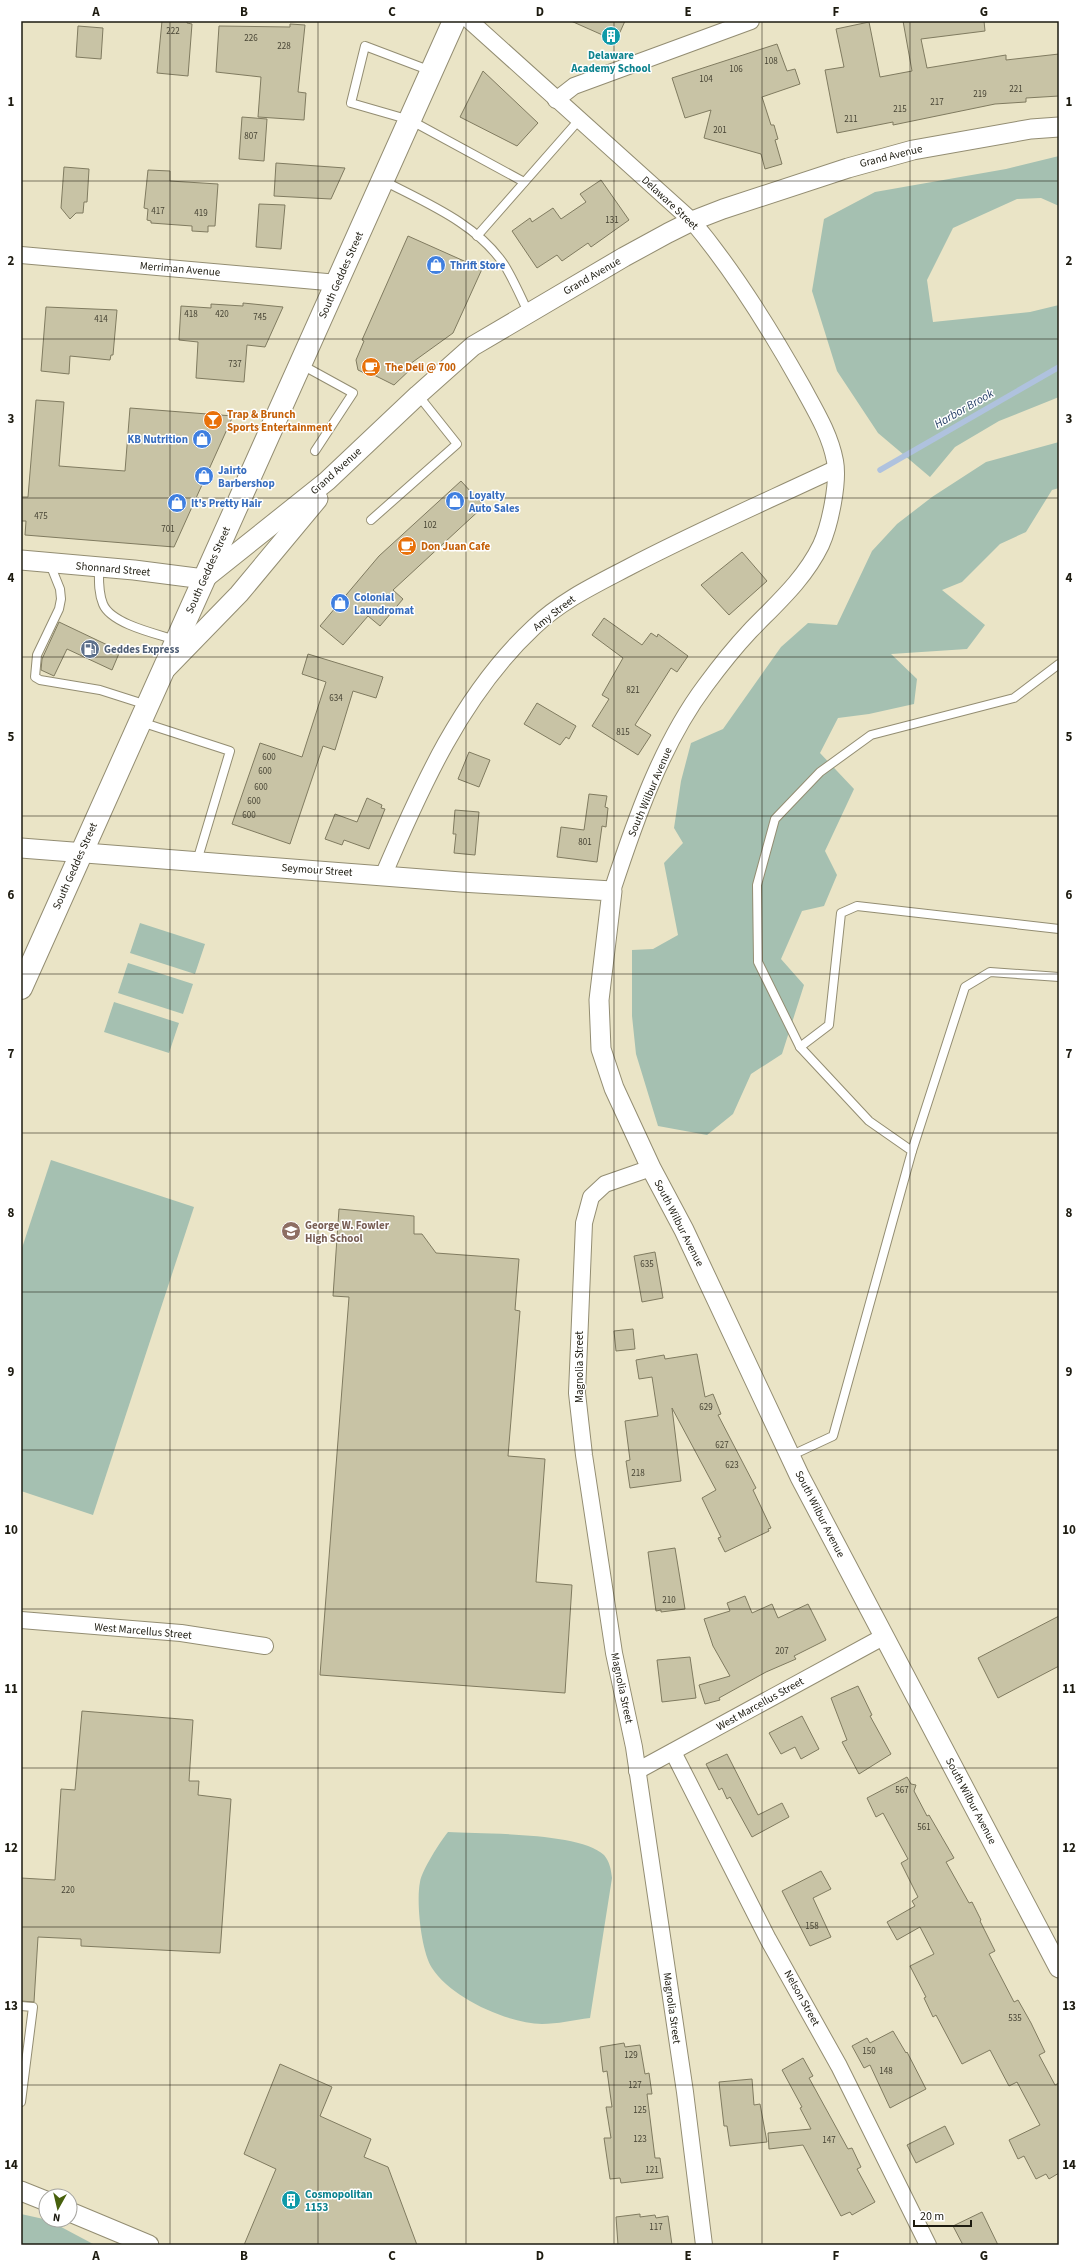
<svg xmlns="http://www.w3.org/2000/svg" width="1080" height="2266" font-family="'Source Sans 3',sans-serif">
<rect width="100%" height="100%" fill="#eae4c6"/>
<g fill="#a5c0b1">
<polygon points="1059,156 1059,206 1041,198 1017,199 953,228 927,280 933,322 1030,312 1059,305 1059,397 999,421 955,447 930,477 878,433 837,371 812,291 824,219 875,192 1006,169"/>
<polygon points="1059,442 1059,488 1052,490 1026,532 1000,544 962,582 942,590 985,625 967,649 891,654 917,679 914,704 869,714 838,718 820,753 854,789 825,851 837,875 824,906 802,911 781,959 804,985 782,1054 751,1074 733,1114 707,1135 658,1126 636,1054 632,1016 632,950 653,949 678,935 664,863 683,843 674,828 681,781 691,743 723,729 781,647 808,623 837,625 872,551 897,524 932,497 986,462"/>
<polygon points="140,923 205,944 195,974 130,953"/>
<polygon points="128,963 193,984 183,1014 118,993"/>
<polygon points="114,1002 179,1023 169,1053 104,1032"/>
<polygon points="51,1160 194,1207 93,1515 21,1491 21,1251"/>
<path d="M448,1832c35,2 132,0 156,23 6,7 7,15 8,23l-22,140c-16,2 -33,6 -48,6 -35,-1 -91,-26 -110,-56 -11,-17 -16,-67 -12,-86 2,-12 20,-40 28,-50z"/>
<polygon points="21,2214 48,2220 95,2245 21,2245"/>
</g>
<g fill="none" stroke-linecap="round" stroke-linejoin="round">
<polyline stroke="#afc2de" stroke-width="5.5" points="880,470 1059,367"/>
</g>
<g fill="#c8c3a5" stroke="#807b60">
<polygon points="162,21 187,21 187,23 192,24 188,76 157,73"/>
<polygon points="571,21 625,21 616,41"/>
<polygon points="903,21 984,21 985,31 921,39 927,68 1006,55 1006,60 1059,54 1059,96 1026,98 1026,102 995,104 893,125 893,122 837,133 825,70 844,67 836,29 869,22 880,77 912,71"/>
<polygon points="290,24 305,25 298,92 306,93 304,120 258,117 261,77 216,72 219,26 290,27"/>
<polygon points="78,26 103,28 101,59 76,57"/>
<polygon points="777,44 787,71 795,69 800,84 762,97 771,125 774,125 778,139 775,140 782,164 765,169 761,154 704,138 711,110 685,118 672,78"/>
<polygon points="483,71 538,123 517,146 460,117"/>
<polygon points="242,117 267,119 264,161 239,159"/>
<polygon points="276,163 345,168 331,199 274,196"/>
<polygon points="64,167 89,169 87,202 84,202 83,213 76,213 70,219 61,208"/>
<polygon points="148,170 170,171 170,181 218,184 215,226 208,226 208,232 192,231 192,226 151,223 151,221 147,220 148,209 144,208"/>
<polygon points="601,180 629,220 591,247 588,243 562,261 557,255 537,268 512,231 530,218 532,222 553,208 561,219 586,202 580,194"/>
<polygon points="259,204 285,205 281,249 256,247"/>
<polygon points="408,236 482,269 453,333 410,364 414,366 394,385 372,374 371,376 358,370 356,360 364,341 362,340"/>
<polygon points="243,303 283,307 265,347 247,345 244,382 196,378 198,342 179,340 181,306 211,308 211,304 243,306"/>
<polygon points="46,307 117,310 113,355 111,355 110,360 70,356 69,374 41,371"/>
<polygon points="36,400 64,402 59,466 125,471 130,408 233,416 174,547 25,535 26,521 21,521 21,497 28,497"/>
<polygon points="461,481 484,506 393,590 403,599 380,626 368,616 343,645 320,626 379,556"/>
<polygon points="742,552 767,581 729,615 701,585"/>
<polygon points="604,618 642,645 651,633 657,637 658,634 688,656 677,672 671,668 635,725 651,735 638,755 592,726 609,699 602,695 623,658 592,635"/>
<polygon points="59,622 120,651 112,670 67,649 54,676 41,670 42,659"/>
<polygon points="308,654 383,677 376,698 353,691 335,750 323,746 290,844 232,824 260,743 302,757 326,682 302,674"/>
<polygon points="537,703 576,726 569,739 566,737 560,745 524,724"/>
<polygon points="469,752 490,760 479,787 458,779"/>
<polygon points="589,794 607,796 605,807 608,808 606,827 602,826 597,862 557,857 561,827 584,830"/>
<polygon points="367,798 382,805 381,808 385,809 369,849 344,840 342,845 325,839 335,814 357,822"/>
<polygon points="455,810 479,812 475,855 454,853 456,834 453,834"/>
<polygon points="339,1209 414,1216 414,1234 422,1234 436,1253 519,1259 515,1310 520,1311 508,1456 545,1459 536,1582 572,1585 565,1693 320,1675 349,1297 333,1296"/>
<polygon points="655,1252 663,1298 642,1302 634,1256"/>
<polygon points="633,1329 635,1349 616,1351 614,1331"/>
<polygon points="697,1354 705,1397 713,1394 721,1414 718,1415 756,1488 753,1490 771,1528 768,1529 769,1531 725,1552 718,1538 721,1537 702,1498 716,1490 672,1408 681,1481 630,1488 626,1461 630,1460 625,1421 658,1416 652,1377 639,1379 636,1360 664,1355 665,1359"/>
<polygon points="675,1548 685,1609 661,1612 661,1610 656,1611 648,1552"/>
<polygon points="745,1596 752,1613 772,1604 778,1618 808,1604 826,1640 794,1656 796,1659 766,1672 719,1698 720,1700 705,1704 699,1685 730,1676 713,1646 704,1619 730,1611 727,1603"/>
<polygon points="1059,1616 1059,1666 998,1698 978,1658"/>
<polygon points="690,1657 696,1698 662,1702 657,1660"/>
<polygon points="858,1686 872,1715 870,1716 891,1754 859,1774 842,1742 847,1740 831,1698"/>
<polygon points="82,1711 193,1720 189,1781 199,1781 198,1795 231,1799 220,1953 81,1946 81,1939 38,1937 34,2002 21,2001 21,1878 55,1880 61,1789 75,1790"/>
<polygon points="802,1716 819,1749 801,1759 795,1747 781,1754 769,1733"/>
<polygon points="727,1754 758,1815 782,1803 789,1817 752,1837 730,1797 727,1799 722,1788 719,1790 706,1764"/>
<polygon points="907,1777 911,1784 916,1785 914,1791 927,1816 929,1815 954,1858 946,1862 969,1903 972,1902 981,1920 980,1921 995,1951 989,1954 1014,2002 1018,2000 1031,2023 1045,2052 1039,2055 1055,2085 1059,2083 1059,2173 1049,2179 1046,2174 1036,2179 1024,2156 1018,2159 1009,2140 1040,2125 1017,2082 1009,2086 990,2050 962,2064 936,2015 933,2017 924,1998 926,1997 910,1966 934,1954 920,1927 897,1940 887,1922 915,1906 912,1901 918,1897 901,1863 908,1859 883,1813 876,1817 867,1798"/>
<polygon points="821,1871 831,1889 813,1898 831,1937 810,1946 782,1891"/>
<polygon points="893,2031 906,2053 907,2052 926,2089 890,2108 870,2065 864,2068 852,2046 867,2038 870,2043"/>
<polygon points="624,2043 625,2047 640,2045 645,2074 649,2073 652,2094 647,2094 655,2158 660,2158 663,2178 621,2183 620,2178 610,2179 604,2138 611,2138 606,2107 612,2107 607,2071 603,2072 600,2047"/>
<polygon points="803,2058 813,2076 809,2078 848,2149 852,2148 861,2167 857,2169 875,2202 852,2215 850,2212 841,2216 803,2145 769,2149 768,2133 811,2129 800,2108 802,2107 782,2070"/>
<polygon points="280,2064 332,2087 320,2116 371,2139 364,2157 388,2167 417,2245 244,2245 276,2169 244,2154"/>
<polygon points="752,2079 754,2105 760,2104 767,2142 730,2146 727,2126 724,2126 719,2082"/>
<polygon points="945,2126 954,2144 916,2163 907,2145"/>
<polygon points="982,2212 998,2245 963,2245 953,2226"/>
<polygon points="640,2214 640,2217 655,2215 656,2218 668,2216 672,2245 618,2245 616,2217"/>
</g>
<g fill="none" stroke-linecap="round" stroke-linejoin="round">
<g stroke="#938d72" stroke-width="10">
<g id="service">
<polyline points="431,71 365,46 351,103 410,120 524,182"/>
<path d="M384,181c42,22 94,43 121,85 9,15 16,31 23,46"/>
<polyline points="477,236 579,120"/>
<polyline points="302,365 353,393 315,451"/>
<polyline points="371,520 457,444 418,395"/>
<polyline points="50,564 60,589 61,599 59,609 37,655 35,677 40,680 100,690 147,705"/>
<path d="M99,567c0,12 -1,25 4,37 8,20 54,30 73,36"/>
<polyline points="141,722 230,751 197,861"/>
<polyline points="800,1047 829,1025 841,913 857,906 1059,929"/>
<polyline points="912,1151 965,987 990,972 1059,977"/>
<polyline points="790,1456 833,1436 912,1151 869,1121 800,1047 758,962 757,885 775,819 820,772 871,735 1014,698 1059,664"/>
<polyline points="21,2006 33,2007 21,2102"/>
</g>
</g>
<g stroke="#938d72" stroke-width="18">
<g id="minor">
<path d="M470,21l222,200c42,50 78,108 110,165 13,24 28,48 33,75 4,21 -5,64 -14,84 -17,35 -45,59 -71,86 -16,17 -31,36 -45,55 -44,59 -70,135 -93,205"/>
<polyline points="556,100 574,86 751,21"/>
<polyline points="21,255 338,283"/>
<path d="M383,876c38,-89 79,-182 151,-249 28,-27 63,-43 97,-61 67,-35 136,-65 204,-97"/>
<polyline points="651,1168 605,1184 591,1197 584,1223 577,1393 584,1455 614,1653 634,1747 685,2092 704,2245"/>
<polyline points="21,1620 181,1633 265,1646"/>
<polyline points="673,1752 768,1939 839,2066 928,2245"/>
<polyline points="637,1771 883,1637"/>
</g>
</g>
<g stroke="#938d72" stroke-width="21">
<g id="tertiary">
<polyline points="21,560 134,570 204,579 327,481 418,395 473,346 624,257 668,233 692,221 723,209 848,168 913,150 1031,129 1059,127"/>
<polyline points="167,668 239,594 318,499"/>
<polyline points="21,848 461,882 612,891 599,1000 601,1049 614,1088 651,1168 684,1230 800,1477 1059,1968"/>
<polyline points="21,2191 46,2201"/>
<polyline points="70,2212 149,2245"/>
</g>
</g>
<g stroke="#938d72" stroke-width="24">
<polyline id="secondary" points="21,988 454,21"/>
</g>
<use href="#service" stroke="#fff" stroke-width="8"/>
<use href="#minor" stroke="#fff" stroke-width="16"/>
<use href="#tertiary" stroke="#fff" stroke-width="19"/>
<use href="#secondary" stroke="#fff" stroke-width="22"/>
</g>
<path fill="none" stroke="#1d1b10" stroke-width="1" stroke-opacity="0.55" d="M170,21v2224M318,21v2224M466,21v2224M614,21v2224M762,21v2224M910,21v2224M21,181h1038M21,339h1038M21,498h1038M21,657h1038M21,816h1038M21,974h1038M21,1133h1038M21,1292h1038M21,1450h1038M21,1609h1038M21,1768h1038M21,1927h1038M21,2085h1038"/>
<defs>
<g id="building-disc" transform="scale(1)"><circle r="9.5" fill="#0f9aa8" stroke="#fff"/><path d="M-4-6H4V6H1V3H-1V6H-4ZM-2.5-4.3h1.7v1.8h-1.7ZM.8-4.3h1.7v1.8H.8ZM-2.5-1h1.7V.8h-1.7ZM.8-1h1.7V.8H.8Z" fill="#fff"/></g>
<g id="shop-disc" transform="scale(1)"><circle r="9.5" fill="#3f7fe0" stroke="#fff"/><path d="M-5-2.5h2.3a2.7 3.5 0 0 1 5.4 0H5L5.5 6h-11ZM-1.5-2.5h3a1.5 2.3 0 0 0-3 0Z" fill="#fff"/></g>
<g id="cafe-disc" transform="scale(1)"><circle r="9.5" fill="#e8710a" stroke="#fff"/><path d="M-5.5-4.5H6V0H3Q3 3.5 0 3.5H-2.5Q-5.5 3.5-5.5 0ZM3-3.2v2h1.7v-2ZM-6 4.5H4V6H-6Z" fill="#fff"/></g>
<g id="bar-disc" transform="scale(1)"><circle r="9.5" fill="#e8710a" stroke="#fff"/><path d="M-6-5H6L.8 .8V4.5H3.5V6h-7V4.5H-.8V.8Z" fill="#fff"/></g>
<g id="fuel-disc" transform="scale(1)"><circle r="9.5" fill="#5c6f8a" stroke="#fff"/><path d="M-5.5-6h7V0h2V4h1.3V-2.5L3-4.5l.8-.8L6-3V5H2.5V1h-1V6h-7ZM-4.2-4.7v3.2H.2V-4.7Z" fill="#fff"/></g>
<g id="school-disc" transform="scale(1)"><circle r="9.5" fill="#8d6e63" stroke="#fff"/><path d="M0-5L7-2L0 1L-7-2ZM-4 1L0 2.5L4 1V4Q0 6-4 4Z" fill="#fff"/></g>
</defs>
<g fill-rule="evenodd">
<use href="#building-disc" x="611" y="36"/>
<use href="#shop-disc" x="436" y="265"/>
<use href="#cafe-disc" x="371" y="367"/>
<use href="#bar-disc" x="213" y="420"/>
<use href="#shop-disc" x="202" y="439"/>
<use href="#shop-disc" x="204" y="476"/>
<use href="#shop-disc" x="455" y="501"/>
<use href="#shop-disc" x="177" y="503"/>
<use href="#cafe-disc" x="407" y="546"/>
<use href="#shop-disc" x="340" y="603"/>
<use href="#fuel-disc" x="90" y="649"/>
<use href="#school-disc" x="291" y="1231"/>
<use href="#building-disc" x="291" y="2200"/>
</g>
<g text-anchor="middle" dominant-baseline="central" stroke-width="3" stroke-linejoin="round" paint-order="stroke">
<g font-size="9" fill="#484535">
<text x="173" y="31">222</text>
<text x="251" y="38">226</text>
<text x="284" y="46">228</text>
<text x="771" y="61">108</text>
<text x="736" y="69">106</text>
<text x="706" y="79">104</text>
<text x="1016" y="89">221</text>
<text x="980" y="94">219</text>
<text x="937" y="102">217</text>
<text x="900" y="109">215</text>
<text x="851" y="119">211</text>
<text x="720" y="130">201</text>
<text x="251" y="136">807</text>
<text x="158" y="211">417</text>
<text x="201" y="213">419</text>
<text x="612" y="220">131</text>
<text x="191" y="314">418</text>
<text x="222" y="314">420</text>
<text x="260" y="317">745</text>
<text x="101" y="319">414</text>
<text x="235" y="364">737</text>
<text x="41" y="516">475</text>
<text x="430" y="525">102</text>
<text x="168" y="529">701</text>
<text x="633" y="690">821</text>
<text x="336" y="698">634</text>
<text x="623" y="732">815</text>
<text x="269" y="757">600</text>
<text x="265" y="771">600</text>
<text x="261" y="787">600</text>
<text x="254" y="801">600</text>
<text x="249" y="815">600</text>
<text x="585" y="842">801</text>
<text x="647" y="1264">635</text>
<text x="706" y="1407">629</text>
<text x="722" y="1445">627</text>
<text x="732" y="1465">623</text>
<text x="638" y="1473">218</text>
<text x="669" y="1600">210</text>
<text x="782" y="1651">207</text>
<text x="902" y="1790">567</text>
<text x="924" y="1827">561</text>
<text x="68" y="1890">220</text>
<text x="812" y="1926">158</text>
<text x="1015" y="2018">535</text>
<text x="869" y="2051">150</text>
<text x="631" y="2055">129</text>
<text x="886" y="2071">148</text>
<text x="635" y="2085">127</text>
<text x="640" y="2110">125</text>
<text x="640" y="2139">123</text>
<text x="829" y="2140">147</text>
<text x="652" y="2170">121</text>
<text x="656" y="2227">117</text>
</g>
<g font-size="11" font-weight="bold" fill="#0d838f" stroke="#fff">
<text x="611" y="55">Delaware<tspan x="611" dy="13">Academy School</tspan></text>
<text x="305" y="2194" text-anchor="start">Cosmopolitan<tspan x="305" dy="13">1153</tspan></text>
</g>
<g font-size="11" fill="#1d1b10" stroke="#fff">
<text transform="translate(891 156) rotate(-14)">Grand Avenue</text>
<text transform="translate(670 203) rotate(43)">Delaware Street</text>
<text transform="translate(180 269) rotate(5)">Merriman Avenue</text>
<text transform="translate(341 275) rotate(-66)">South Geddes Street</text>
<text transform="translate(592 276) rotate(-30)">Grand Avenue</text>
<text transform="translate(336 471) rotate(-42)">Grand Avenue</text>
<text transform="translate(113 569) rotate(5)">Shonnard Street</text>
<text transform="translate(208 570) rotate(-66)">South Geddes Street</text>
<text transform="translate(554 613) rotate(-38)">Amy Street</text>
<text transform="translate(650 792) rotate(-67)">South Wilbur Avenue</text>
<text transform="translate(75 866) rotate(-66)">South Geddes Street</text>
<text transform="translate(317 870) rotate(4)">Seymour Street</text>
<text transform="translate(679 1223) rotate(63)">South Wilbur Avenue</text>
<text transform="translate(579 1367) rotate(-90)">Magnolia Street</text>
<text transform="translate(820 1514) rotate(63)">South Wilbur Avenue</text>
<text transform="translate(143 1631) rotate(5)">West Marcellus Street</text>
<text transform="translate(622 1688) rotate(78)">Magnolia Street</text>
<text transform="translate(760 1704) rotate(-29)">West Marcellus Street</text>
<text transform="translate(971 1801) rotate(62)">South Wilbur Avenue</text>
<text transform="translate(802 1998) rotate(61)">Nelson Street</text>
<text transform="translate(672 2008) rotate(82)">Magnolia Street</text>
</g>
<g font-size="11" font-weight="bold" fill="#366cbe" stroke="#fff" text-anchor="start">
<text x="450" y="265">Thrift Store</text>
<text x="188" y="439" text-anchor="end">KB Nutrition</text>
<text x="218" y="470">Jairto<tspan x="218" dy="13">Barbershop</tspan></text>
<text x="469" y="495">Loyalty<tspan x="469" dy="13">Auto Sales</tspan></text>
<text x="191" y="503">It's Pretty Hair</text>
<text x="354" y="597">Colonial<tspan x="354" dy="13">Laundromat</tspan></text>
</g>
<g font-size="11" font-weight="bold" fill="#c56008" stroke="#fff" text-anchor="start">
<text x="385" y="367">The Deli @ 700</text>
<text x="227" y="414">Trap &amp; Brunch<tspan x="227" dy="13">Sports Entertainment</tspan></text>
<text x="421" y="546">Don Juan Cafe</text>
</g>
<g font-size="11" font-weight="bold" fill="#4e5e75" stroke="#fff" text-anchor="start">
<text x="104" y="649">Geddes Express</text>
</g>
<g font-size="11" font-weight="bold" fill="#785e54" stroke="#fff" text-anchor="start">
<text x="305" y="1225">George W. Fowler<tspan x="305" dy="13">High School</tspan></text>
</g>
<g font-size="12" font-style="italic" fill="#274168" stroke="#fff">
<text transform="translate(964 409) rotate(-30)">Harbor Brook</text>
</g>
</g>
<rect width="1080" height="2266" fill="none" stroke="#ffffff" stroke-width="44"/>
<g transform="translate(58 2208) rotate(188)"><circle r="19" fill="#ffffff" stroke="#a5a49f"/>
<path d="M0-3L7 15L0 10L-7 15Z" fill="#47600d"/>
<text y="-6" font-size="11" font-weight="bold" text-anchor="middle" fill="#1d1b10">N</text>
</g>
<path d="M914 2220v6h57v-6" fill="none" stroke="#1d1b10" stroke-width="2"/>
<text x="920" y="2220" font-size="12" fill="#1d1b10" stroke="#ffffff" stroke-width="3" paint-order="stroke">20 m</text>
<rect x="22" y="22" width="1036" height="2222" fill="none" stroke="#1d1b10" stroke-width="1.5"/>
<g font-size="13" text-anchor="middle" font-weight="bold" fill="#1d1b10">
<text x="96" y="16">A</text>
<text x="244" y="16">B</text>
<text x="392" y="16">C</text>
<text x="540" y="16">D</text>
<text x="688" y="16">E</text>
<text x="836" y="16">F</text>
<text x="984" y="16">G</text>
<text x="11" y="106">1</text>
<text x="1069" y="106">1</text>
<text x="11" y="265">2</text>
<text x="1069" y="265">2</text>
<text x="11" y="423">3</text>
<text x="1069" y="423">3</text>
<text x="11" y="582">4</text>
<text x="1069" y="582">4</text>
<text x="11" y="741">5</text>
<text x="1069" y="741">5</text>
<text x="11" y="899">6</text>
<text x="1069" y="899">6</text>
<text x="11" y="1058">7</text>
<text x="1069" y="1058">7</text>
<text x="11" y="1217">8</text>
<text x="1069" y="1217">8</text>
<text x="11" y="1376">9</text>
<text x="1069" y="1376">9</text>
<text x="11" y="1534">10</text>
<text x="1069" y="1534">10</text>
<text x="11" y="1693">11</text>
<text x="1069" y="1693">11</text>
<text x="11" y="1852">12</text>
<text x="1069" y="1852">12</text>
<text x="11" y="2010">13</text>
<text x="1069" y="2010">13</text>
<text x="11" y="2169">14</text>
<text x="1069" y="2169">14</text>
<text x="96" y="2260">A</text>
<text x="244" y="2260">B</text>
<text x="392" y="2260">C</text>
<text x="540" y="2260">D</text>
<text x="688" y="2260">E</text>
<text x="836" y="2260">F</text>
<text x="984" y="2260">G</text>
</g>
</svg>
